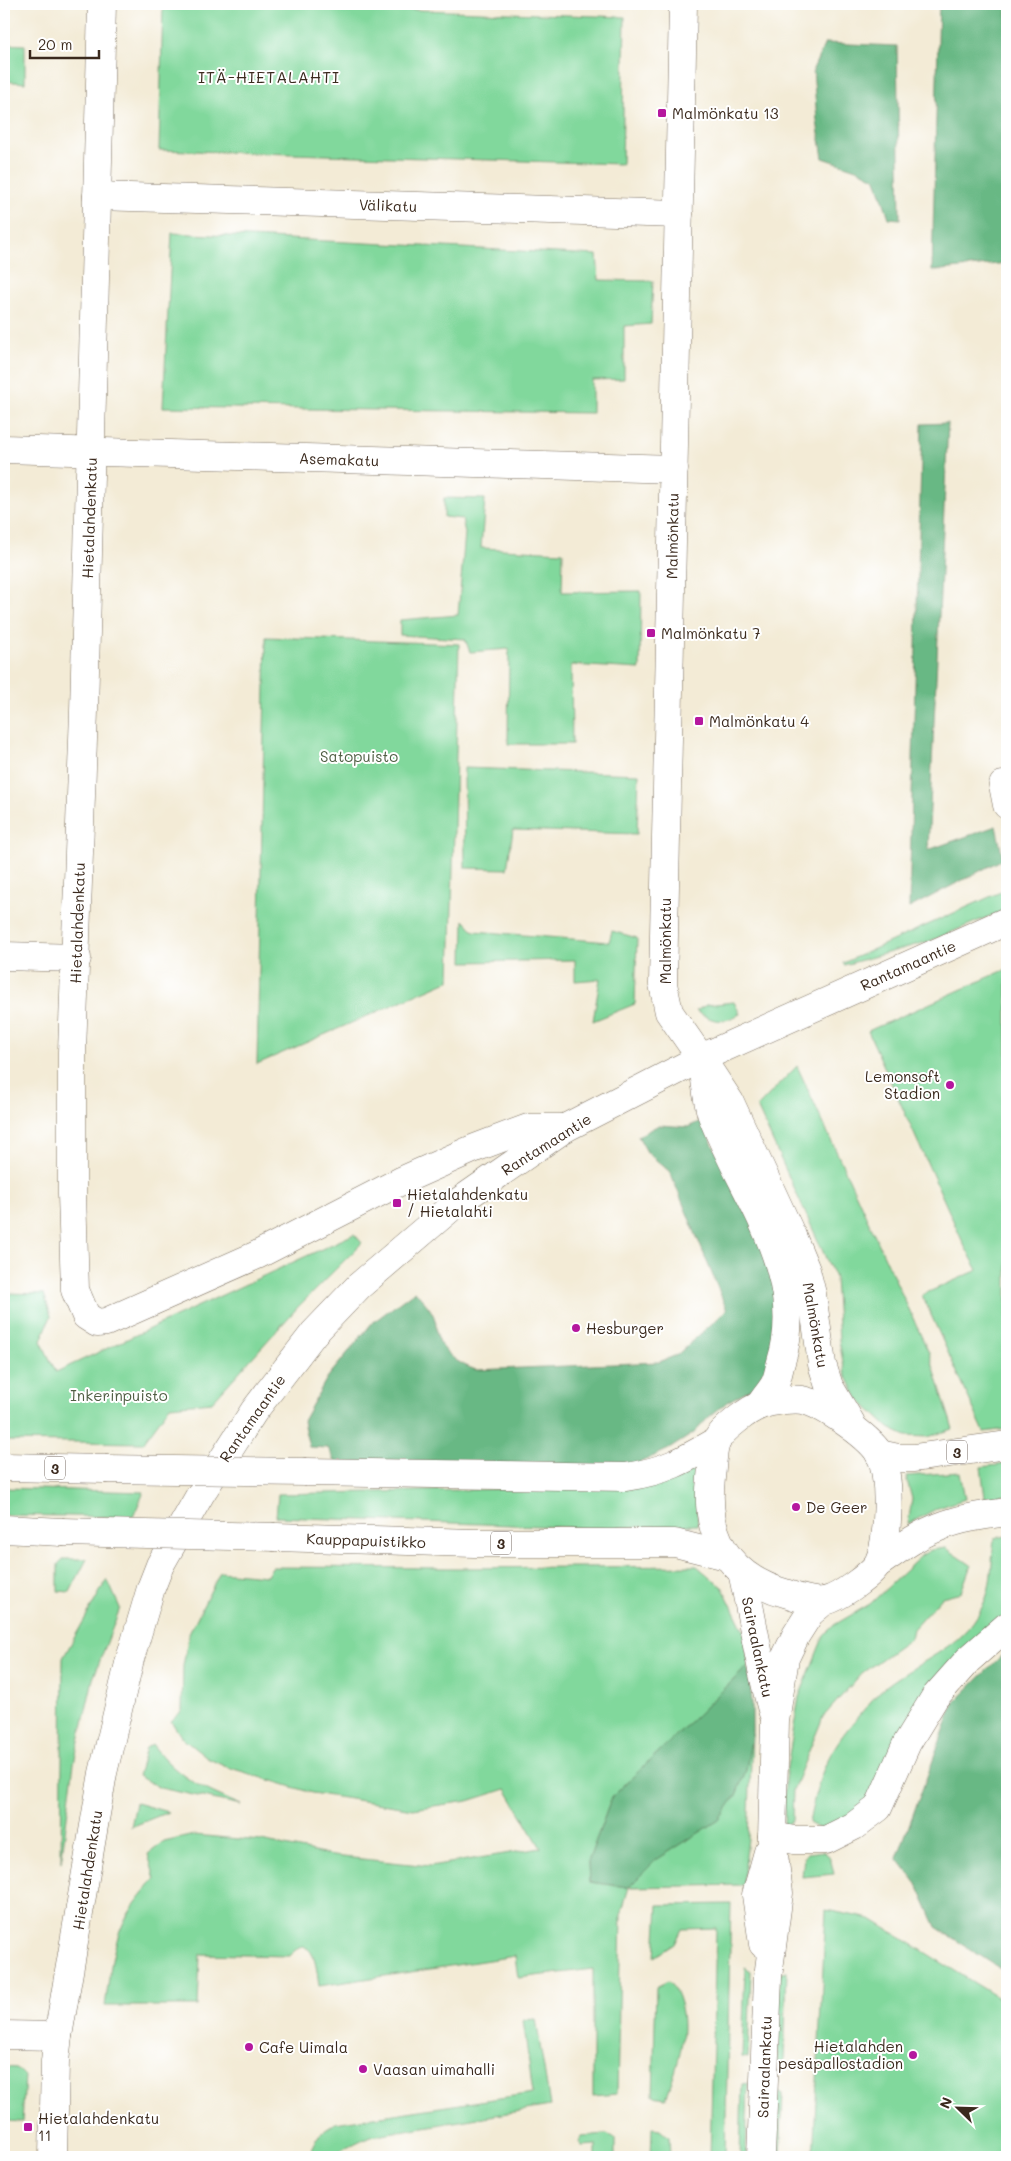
<svg xmlns="http://www.w3.org/2000/svg" width="1011" height="2161" font-family="Mali,sans-serif">
<rect width="100%" height="100%" fill="#fff"/>
<filter id="ink" filterUnits="userSpaceOnUse"><feTurbulence type="fractalNoise" baseFrequency=".02" numOctaves="2"/><feDisplacementMap in="SourceGraphic" scale="10" xChannelSelector="R" yChannelSelector="G"/><feConvolveMatrix kernelMatrix="1 2 1 2 8 2 1 2 1" color-interpolation-filters="sRGB"/></filter>
<filter id="wash" filterUnits="userSpaceOnUse"><feTurbulence type="fractalNoise" baseFrequency=".0096" numOctaves="4" result="noise"/><feDisplacementMap in="SourceGraphic" scale="20" xChannelSelector="R" yChannelSelector="G"/><feGaussianBlur stdDeviation="1.12" result="paint"/><feColorMatrix in="noise" values="0 0 0 0 0 0 0 0 0 0 0 0 0 0 0 0 0 1.4 0 .05"/><feComposite in="paint" operator="in"/></filter>
<g filter="url(#wash)">
<rect width="100%" height="100%" fill="#f3ebd6"/>
<g fill="#81d89c" stroke="#5e815d">
<polygon points="163,4 244,4 625,17 622,164 159,150"/>
<polygon points="4,44 25,45 25,83 4,81"/>
<polygon points="172,233 597,255 599,280 653,281 651,324 624,326 624,379 592,380 592,413 163,407"/>
<polygon points="444,498 485,499 481,548 563,552 562,592 641,591 640,669 571,665 572,744 508,744 509,649 470,652 465,639 400,635 400,620 458,615 465,533 462,519 444,517"/>
<polygon points="266,637 459,644 450,980 257,1064"/>
<polygon points="464,768 639,774 637,834 513,830 507,869 465,868"/>
<polygon points="1005,890 1007,891 1007,909 930,941 844,965 843,963"/>
<polygon points="464,920 474,931 609,942 612,931 637,938 635,1004 593,1021 600,979 575,981 575,960 463,962"/>
<polygon points="1007,969 1007,1429 984,1432 922,1295 978,1270 965,1247 868,1031"/>
<path d="M734,1002l6,12c-20,10 -25,8 -44,-3l10,-6z"/>
<polygon points="797,1066 929,1353 953,1429 928,1437 906,1436 889,1428 858,1399 845,1373 839,1340 835,1278 757,1107"/>
<polygon points="354,1234 362,1243 298,1307 212,1402 170,1406 143,1443 4,1441 4,1293 44,1294 51,1316 41,1341 56,1372"/>
<polygon points="1007,1464 1007,1494 985,1498 981,1467"/>
<polygon points="699,1469 696,1491 698,1525 599,1528 276,1517 278,1494 645,1486"/>
<polygon points="960,1472 965,1499 938,1508 908,1524 912,1499 906,1476"/>
<polygon points="4,1488 144,1492 133,1517 4,1515"/>
<path d="M1007,1536v79l-144,196 -43,18 -11,-6c10,-50 18,-72 53,-111 7,-8 14,-18 23,-25 37,-29 83,-40 101,-89 6,-14 6,-44 8,-60z"/>
<polygon points="946,1548 971,1565 961,1592 942,1597 913,1629 911,1638 862,1673 823,1717 793,1790 792,1820 784,1827 785,1779 799,1697 824,1635 834,1625 870,1604 922,1555 931,1550"/>
<polygon points="63,1559 87,1559 70,1592 58,1591 58,1564"/>
<path d="M697,1566l26,22 22,46 3,32 -136,131 -24,65 1,20 40,5 27,-27 63,-40 17,-25 10,-25 6,-36 -4,104 -5,47 -114,2 -8,27 -4,180 -24,2v-127l-75,9 -3,-22 -196,30c-2,-15 -5,-57 -30,-30l-89,-2 -2,52h-93c5,-31 7,-66 24,-93 7,-12 17,-23 26,-34l-7,-25 16,-12 30,-7 67,6 72,15 97,10 111,-18 -35,-59 -38,12 -55,8 -101,-16 -88,-27 -17,-8 -25,-20 -11,-17 11,-10 1,-45 6,-32 31,-62 47,4 5,-9 187,1z"/>
<polygon points="107,1579 120,1608 93,1679 74,1763 61,1863 63,1658"/>
<path d="M152,1744c26,34 49,44 89,61l-81,-17 -22,-12 8,-28z"/>
<polygon points="136,1803 168,1812 131,1827"/>
<polygon points="823,1851 830,1857 834,1874 802,1877 804,1857 807,1853"/>
<polygon points="731,1904 725,2157 710,2157 716,1928 682,1929 675,1944 655,1957 658,1905"/>
<polygon points="826,1910 871,1919 1007,2003 1007,2157 813,2157"/>
<polygon points="745,1967 751,1971 748,2058 742,2057"/>
<polygon points="779,1972 787,1972 784,2061 777,2063"/>
<path d="M668,1981c6,4 7,9 10,16 12,33 0,69 -12,101l-13,-2 3,-109z"/>
<polygon points="536,2019 550,2106 370,2136 343,2149 334,2157 308,2157 319,2135 335,2123 533,2093 523,2020"/>
<polygon points="4,2067 17,2068 25,2076 22,2122 7,2121 8,2099 4,2098"/>
<polygon points="748,2083 746,2157 740,2157 742,2084"/>
<polygon points="775,2089 783,2094 780,2157 773,2157"/>
<polygon points="652,2128 660,2129 669,2137 670,2157 651,2157"/>
<polygon points="607,2134 615,2139 615,2157 596,2157 596,2145 582,2146 579,2142 581,2136"/>
</g>
<g fill="#68b884" stroke="#527151">
<polygon points="939,4 1007,4 1007,263 932,271"/>
<polygon points="825,43 897,46 900,219 889,218 876,179 859,170 823,158 817,121 813,69"/>
<polygon points="948,423 928,850 996,826 1003,859 909,908 922,424"/>
<path d="M701,1121l64,127 14,50 -10,71 -10,15 -32,18 -18,15 -15,16 -25,16 -43,20 -289,-5 -9,-16 -19,-1 -6,-26 24,-43 45,-55 43,-32c7,9 17,17 20,29 2,4 0,10 2,15 6,19 22,29 39,35l183,-8 18,-7 50,-45 -57,-138 -23,-20 -9,-16 21,-11 29,2z"/>
<polygon points="1007,1650 1007,1973 936,1927 917,1884 897,1858 954,1703"/>
<polygon points="748,1666 752,1702 752,1734 746,1770 736,1795 719,1820 656,1860 629,1887 589,1882 588,1862 612,1797"/>
</g>
</g>
<g filter="url(#ink)">
<g fill="none" stroke-linecap="round" stroke-linejoin="round">
<g stroke="#7b6e5e" stroke-width="29">
<g id="minor">
<polyline points="102,4 84,711 72,1052 72,1194 75,1290 86,1316 97,1323 106,1322 257,1255 403,1180 475,1148 528,1128 565,1128"/>
<polyline points="683,4 663,984 669,1012 701,1058"/>
<polyline points="97,196 679,214"/>
<polyline points="4,449 674,469"/>
<polyline points="1003,785 1007,805"/>
<polyline points="4,956 77,958"/>
<path d="M742,1572c11,47 17,95 31,141"/>
<polyline points="772,1836 794,1840 826,1840 854,1826 878,1808 907,1743 935,1697 968,1660 1007,1626"/>
<polyline points="763,1944 756,1895 768,1852"/>
<polyline points="4,2035 58,2036"/>
<polyline points="761,2157 768,1977 779,1893 772,1840 775,1721 785,1658 796,1635 810,1613 824,1601"/>
</g>
</g>
<g stroke="#7b6e5e" stroke-width="29">
<g id="major">
<polyline points="701,1058 730,1102 792,1236 806,1270 812,1294 822,1364 829,1386 851,1423"/>
<path d="M704,1072c2,13 3,28 7,41 30,80 98,159 70,249 -2,7 -3,15 -6,21 -4,8 -11,15 -15,22"/>
<path d="M783,1400c6,0 13,-1 19,0 21,4 66,36 77,53 13,21 10,86 0,108 -5,13 -41,37 -54,40 -9,2 -29,-4 -37,-7 -59,-16 -84,-57 -77,-116 1,-9 2,-30 6,-38 6,-11 32,-31 44,-35 7,-3 15,-3 22,-5z"/>
<polyline points="4,1467 105,1469"/>
<path d="M306,1472l320,5c39,-6 57,-16 91,-36"/>
<polyline points="4,1529 62,1532"/>
<polyline points="275,1537 474,1543 675,1543 726,1556"/>
<polyline points="53,2157 55,2061 58,2036 103,1773 130,1659 151,1588 160,1565 200,1495 254,1411 314,1333 359,1286 454,1205 565,1128 701,1058 1007,921"/>
</g>
</g>
<g stroke="#7b6e5e" stroke-width="29">
<g id="highway">
<polyline points="879,1454 898,1458 914,1458 1007,1445"/>
<path d="M879,1563c19,-13 38,-28 60,-36 22,-9 46,-12 68,-15"/>
</g>
</g>
<use href="#minor" stroke="#fff" stroke-width="28"/>
<use href="#major" stroke="#fff" stroke-width="28"/>
<use href="#highway" stroke="#fff" stroke-width="28"/>
<g stroke="#7b6e5e" stroke-width="29" stroke-linecap="butt">
<g id="major-bridge">
<polyline points="105,1469 306,1472"/>
<polyline points="62,1532 275,1537"/>
</g>
</g>
<use href="#major-bridge" stroke="#fff" stroke-width="28"/>
</g>
</g>
<g fill="#b5179e" stroke="#fff" stroke-width="2">
<rect x="657" y="108" width="10" height="10" rx="2.5"/>
<rect x="646" y="628" width="10" height="10" rx="2.5"/>
<rect x="694" y="716" width="10" height="10" rx="2.5"/>
<circle cx="950" cy="1085" r="5"/>
<rect x="392" y="1198" width="10" height="10" rx="2.5"/>
<circle cx="576" cy="1328" r="5"/>
<circle cx="796" cy="1507" r="5"/>
<circle cx="249" cy="2047" r="5"/>
<circle cx="913" cy="2055" r="5"/>
<circle cx="363" cy="2069" r="5"/>
<rect x="23" y="2122" width="10" height="10" rx="2.5"/>
</g>
<g text-anchor="middle" dominant-baseline="central" stroke-width="4" stroke-linejoin="round" paint-order="stroke">
<g fill="#fff" stroke="#766a62" stroke-width="1">
<rect x="947" y="1440.5" width="20" height="23" rx="4"/>
<rect x="45" y="1456.5" width="20" height="23" rx="4"/>
<rect x="491" y="1531.5" width="20" height="23" rx="4"/>
</g>
<g font-size="14" font-weight="bold" fill="#3b2a1e">
<text x="957" y="1452">3</text>
<text x="55" y="1468">3</text>
<text x="501" y="1543">3</text>
</g>
<g font-size="15" fill="#3b2a1e" stroke="#fff" text-anchor="start">
<text x="672" y="113">Malmönkatu 13</text>
<text x="661" y="633">Malmönkatu 7</text>
<text x="709" y="721">Malmönkatu 4</text>
<text x="940" y="1076" text-anchor="end">Lemonsoft<tspan x="940" dy="17">Stadion</tspan></text>
<text x="407" y="1194">Hietalahdenkatu<tspan x="407" dy="17">/ Hietalahti</tspan></text>
<text x="586" y="1328">Hesburger</text>
<text x="806" y="1507">De Geer</text>
<text x="903" y="2046" text-anchor="end">Hietalahden<tspan x="903" dy="17">pesäpallostadion</tspan></text>
<text x="259" y="2047">Cafe Uimala</text>
<text x="373" y="2069">Vaasan uimahalli</text>
<text x="38" y="2118">Hietalahdenkatu<tspan x="38" dy="17">11</tspan></text>
</g>
<g font-size="15" fill="#3b2a1e" stroke="#fff">
<text transform="translate(388 205) rotate(2)">Välikatu</text>
<text transform="translate(339 459) rotate(2)">Asemakatu</text>
<text transform="translate(89 518) rotate(-88)">Hietalahdenkatu</text>
<text transform="translate(672 536) rotate(-89)">Malmönkatu</text>
<text transform="translate(77 923) rotate(-88)">Hietalahdenkatu</text>
<text transform="translate(665 941) rotate(-90)">Malmönkatu</text>
<text transform="translate(908 965) rotate(-24)">Rantamaantie</text>
<text transform="translate(546 1144) rotate(-32)">Rantamaantie</text>
<text transform="translate(816 1325) rotate(80)">Malmönkatu</text>
<text transform="translate(252 1418) rotate(-55)">Rantamaantie</text>
<text transform="translate(366 1540) rotate(2)">Kauppapuistikko</text>
<text transform="translate(758 1647) rotate(78)">Sairaalankatu</text>
<text transform="translate(87 1870) rotate(-81)">Hietalahdenkatu</text>
<text transform="translate(764 2067) rotate(-88)">Sairaalankatu</text>
</g>
<g font-size="15" fill="#505e44" stroke="#fff">
<text x="359" y="756">Satopuisto</text>
<text x="119" y="1395">Inkerinpuisto</text>
</g>
<g font-size="16" letter-spacing="1" fill="#3b2a1e" stroke="#fff">
<text x="269" y="76">ITÄ-HIETALAHTI</text>
</g>
</g>
<rect width="1011" height="2161" fill="none" stroke="#fff" stroke-width="20"/>
<g transform="translate(958 2108) rotate(293)" stroke="#ffffff" stroke-width="4" paint-order="stroke">
<path d="M0-4L9 19L0 12L-9 19Z" fill="#3b2a1e"/>
<text y="-8" font-size="14" font-weight="bold" text-anchor="middle" fill="#3b2a1e">N</text>
</g>
<path d="M30 50v8h69v-8" fill="none" stroke="#3b2a1e" stroke-width="2.5"/>
<text x="38" y="50" font-size="15" fill="#3b2a1e" stroke="#ffffff" stroke-width="4" paint-order="stroke">20 m</text>
</svg>
